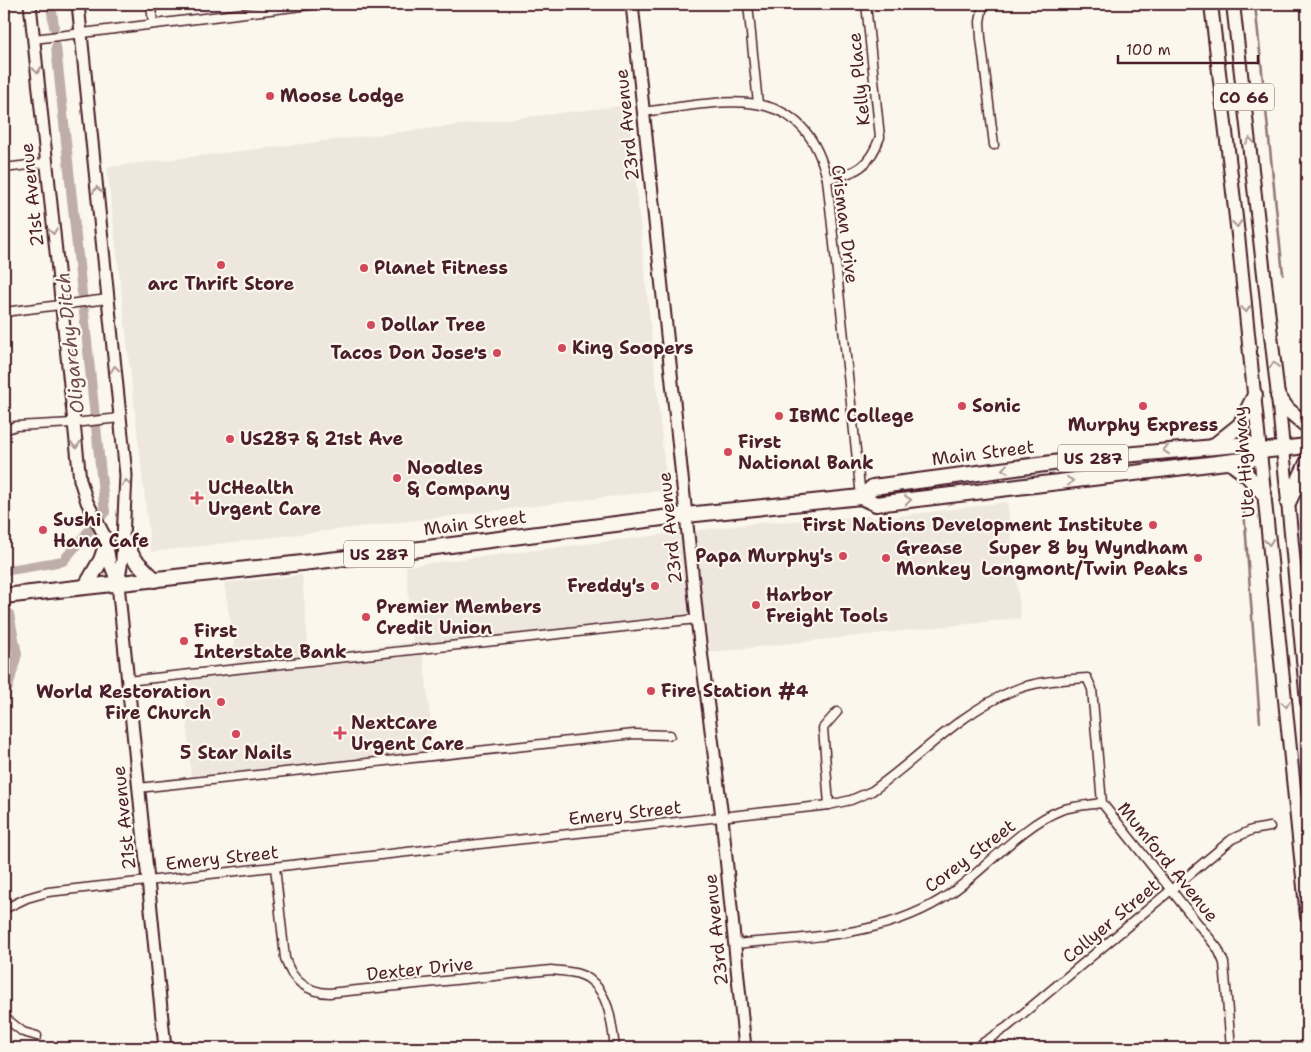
<svg xmlns="http://www.w3.org/2000/svg" width="1311" height="1052" font-family="'Shantell Sans',sans-serif">
<rect width="100%" height="100%" fill="#fbf7ec"/>
<filter id="ink" filterUnits="userSpaceOnUse"><feTurbulence type="fractalNoise" baseFrequency=".02" numOctaves="2"/><feDisplacementMap in="SourceGraphic" scale="10" xChannelSelector="R" yChannelSelector="G"/><feConvolveMatrix kernelMatrix="1 2 1 2 8 2 1 2 1" color-interpolation-filters="sRGB"/></filter>
<g filter="url(#ink)">
<g fill="#eee7de">
<polygon points="628,105 667,490 151,552 107,167"/>
<polygon points="1007,502 1021,618 710,652 706,624 423,654 434,751 191,779 184,679 239,674 224,583 302,575 309,655 413,642 406,566 758,523 869,516 877,519"/>
</g>
<g fill="none" stroke-linecap="round" stroke-linejoin="round">
<g stroke="#907477" stroke-width="2.5">
<polyline points="1255,4 1283,274"/>
<polyline points="1243,497 1260,722"/>
</g>
<g stroke="#bfadaa" stroke-width="10">
<polyline points="51,4 54,27"/>
<polyline points="4,571 63,561 105,512 56,47"/>
<polyline points="4,702 17,654 9,614"/>
</g>
<g stroke="#4a1f2b" stroke-width="11">
<g id="street">
<polyline points="151,4 153,24"/>
<polyline points="748,4 758,104"/>
<polyline points="983,4 980,22 981,38 994,145"/>
<polyline points="34,39 318,4"/>
<path d="M642,112c79,-9 161,-35 185,67l34,318"/>
<polyline points="4,168 46,163"/>
<path d="M827,179c30,-6 42,-12 53,-42l-14,-133"/>
<polyline points="4,312 108,299"/>
<polyline points="4,430 16,426 73,423 120,418"/>
<polyline points="127,681 697,619"/>
<polyline points="138,788 634,734 670,735"/>
<polyline points="829,805 823,728 837,712"/>
<path d="M275,867l10,91c6,22 22,34 44,35l222,-23c12,1 28,2 38,9 21,15 23,47 26,69"/>
<path d="M4,909l23,-11 21,-6 781,-87 22,-5 21,-9c46,-32 87,-78 140,-100 24,-10 49,-11 75,-13l5,11 10,114 116,146 6,14 7,85"/>
<path d="M735,944c74,-7 153,-7 216,-51 35,-24 71,-68 110,-83 12,-4 27,-5 41,-7"/>
<polyline points="4,1017 23,1032 37,1036"/>
<polyline points="975,1048 1007,1027 1232,839 1252,830 1270,827"/>
</g>
</g>
<g stroke="#4a1f2b" stroke-width="15">
<g id="secondary">
<polyline points="30,4 80,480 87,502 106,539 110,564 118,584 165,1048"/>
<polyline points="78,4 126,475 122,560 118,584"/>
<polyline points="632,4 697,619 722,817 745,1048"/>
</g>
</g>
<g stroke="#4a1f2b" stroke-width="16">
<g id="primary">
<polyline points="1211,4 1238,235 1307,917"/>
<polyline points="1233,4 1278,396 1307,702"/>
</g>
</g>
<g stroke="#4a1f2b" stroke-width="18">
<g id="highway">
<polyline points="1278,396 1287,409 1307,426"/>
<polyline points="1215,445 1240,425 1255,395"/>
<polyline points="1230,462 1247,475 1264,494"/>
<polyline points="861,497 873,487 1090,458 1249,444 1261,451"/>
<polyline points="1288,503 1307,463"/>
<polyline points="123,540 134,559 155,580"/>
<polyline points="86,586 101,560 107,543"/>
<polyline points="4,596 365,556 686,515 861,497 876,504 1251,459 1261,451 1307,446"/>
</g>
</g>
<use href="#street" stroke="#fbf7ec" stroke-width="8"/>
<use href="#secondary" stroke="#fbf7ec" stroke-width="11"/>
<use href="#primary" stroke="#fbf7ec" stroke-width="12"/>
<use href="#highway" stroke="#fbf7ec" stroke-width="14"/>
</g>
<defs><path id="oneway-chevron" d="M-2-3.5L2.5 0L-2 3.5" fill="none" stroke-width="1.6" stroke-linecap="round" stroke-linejoin="round" transform="scale(1.25)"/></defs>
<g stroke="#ab9695">
<use href="#oneway-chevron" transform="translate(37 70) rotate(84)"/>
<use href="#oneway-chevron" transform="translate(1250 141) rotate(-97)"/>
<use href="#oneway-chevron" transform="translate(97 190) rotate(-96)"/>
<use href="#oneway-chevron" transform="translate(1237 224) rotate(84)"/>
<use href="#oneway-chevron" transform="translate(53 231) rotate(84)"/>
<use href="#oneway-chevron" transform="translate(1246 309) rotate(84)"/>
<use href="#oneway-chevron" transform="translate(1274 365) rotate(-96)"/>
<use href="#oneway-chevron" transform="translate(115 369) rotate(-96)"/>
<use href="#oneway-chevron" transform="translate(76 445) rotate(84)"/>
<use href="#oneway-chevron" transform="translate(1166 450) rotate(175)"/>
<use href="#oneway-chevron" transform="translate(1005 469) rotate(173)"/>
<use href="#oneway-chevron" transform="translate(1070 481) rotate(-7)"/>
<use href="#oneway-chevron" transform="translate(126 483) rotate(-91)"/>
<use href="#oneway-chevron" transform="translate(908 500) rotate(-6)"/>
<use href="#oneway-chevron" transform="translate(1269 542) rotate(84)"/>
<use href="#oneway-chevron" transform="translate(1286 704) rotate(84)"/>
</g>
</g>
<g fill="#d1495b" stroke="#fbf7ec" stroke-width="2">
<circle cx="270" cy="96" r="5"/>
<circle cx="221" cy="265" r="5"/>
<circle cx="364" cy="268" r="5"/>
<circle cx="371" cy="325" r="5"/>
<circle cx="562" cy="348" r="5"/>
<circle cx="497" cy="353" r="5"/>
<circle cx="962" cy="406" r="5"/>
<circle cx="1143" cy="406" r="5"/>
<circle cx="779" cy="416" r="5"/>
<circle cx="230" cy="439" r="5"/>
<circle cx="728" cy="452" r="5"/>
<circle cx="397" cy="478" r="5"/>
<path d="M194.5 490.5h5v5h5v5h-5v5h-5v-5h-5v-5h5z"/>
<circle cx="1153" cy="525" r="5"/>
<circle cx="43" cy="530" r="5"/>
<circle cx="843" cy="556" r="5"/>
<circle cx="886" cy="558" r="5"/>
<circle cx="1198" cy="558" r="5"/>
<circle cx="655" cy="586" r="5"/>
<circle cx="756" cy="605" r="5"/>
<circle cx="366" cy="617" r="5"/>
<circle cx="184" cy="641" r="5"/>
<circle cx="651" cy="691" r="5"/>
<circle cx="221" cy="702" r="5"/>
<path d="M337.5 725.5h5v5h5v5h-5v5h-5v-5h-5v-5h5z"/>
<circle cx="236" cy="734" r="5"/>
</g>
<g text-anchor="middle" dominant-baseline="central" stroke-width="4.5" stroke-linejoin="round" paint-order="stroke">
<g fill="#fbf7ec" stroke="#7f6065" stroke-width="1">
<rect x="1214" y="83.5" width="60" height="27" rx="4"/>
<rect x="1058" y="444.5" width="70" height="27" rx="4"/>
<rect x="344" y="540.5" width="70" height="27" rx="4"/>
</g>
<g font-size="16" font-weight="bold" fill="#4a1f2b">
<text x="1244" y="97">CO 66</text>
<text x="1093" y="458">US 287</text>
<text x="379" y="554">US 287</text>
</g>
<g font-size="18" fill="#4a1f2b" stroke="#fbf7ec">
<text transform="translate(859 79) rotate(-96)">Kelly Place</text>
<text transform="translate(627 125) rotate(-96)">23rd Avenue</text>
<text transform="translate(32 195) rotate(-96)">21st Avenue</text>
<text transform="translate(845 224) rotate(83)">Crisman Drive</text>
<text transform="translate(983 453) rotate(-7)">Main Street</text>
<text transform="translate(1244 462) rotate(-95)">Ute Highway</text>
<text transform="translate(475 523) rotate(-7)">Main Street</text>
<text transform="translate(670 528) rotate(-96)">23rd Avenue</text>
<text transform="translate(625 813) rotate(-6)">Emery Street</text>
<text transform="translate(124 818) rotate(-96)">21st Avenue</text>
<text transform="translate(970 856) rotate(-37)">Corey Street</text>
<text transform="translate(222 858) rotate(-6)">Emery Street</text>
<text transform="translate(1168 862) rotate(51)">Mumford Avenue</text>
<text transform="translate(1111 921) rotate(-40)">Collyer Street</text>
<text transform="translate(716 930) rotate(-96)">23rd Avenue</text>
<text transform="translate(420 969) rotate(-6)">Dexter Drive</text>
</g>
<g font-size="18" font-weight="bold" fill="#4a1f2b" stroke="#fbf7ec" text-anchor="start">
<text x="280" y="96">Moose Lodge</text>
<text x="374" y="268">Planet Fitness</text>
<text x="221" y="284" text-anchor="middle">arc Thrift Store</text>
<text x="381" y="325">Dollar Tree</text>
<text x="572" y="348">King Soopers</text>
<text x="487" y="353" text-anchor="end">Tacos Don Jose's</text>
<text x="972" y="406">Sonic</text>
<text x="789" y="416">IBMC College</text>
<text x="1143" y="425" text-anchor="middle">Murphy Express</text>
<text x="240" y="439">US287 &amp; 21st Ave</text>
<text x="738" y="442">First<tspan x="738" dy="21">National Bank</tspan></text>
<text x="407" y="468">Noodles<tspan x="407" dy="21">&amp; Company</tspan></text>
<text x="208" y="488">UCHealth<tspan x="208" dy="21">Urgent Care</tspan></text>
<text x="53" y="520">Sushi<tspan x="53" dy="21">Hana Cafe</tspan></text>
<text x="1143" y="525" text-anchor="end">First Nations Development Institute</text>
<text x="896" y="548">Grease<tspan x="896" dy="21">Monkey</tspan></text>
<text x="1188" y="548" text-anchor="end">Super 8 by Wyndham<tspan x="1188" dy="21">Longmont/Twin Peaks</tspan></text>
<text x="833" y="556" text-anchor="end">Papa Murphy's</text>
<text x="645" y="586" text-anchor="end">Freddy's</text>
<text x="766" y="595">Harbor<tspan x="766" dy="21">Freight Tools</tspan></text>
<text x="376" y="607">Premier Members<tspan x="376" dy="21">Credit Union</tspan></text>
<text x="194" y="631">First<tspan x="194" dy="21">Interstate Bank</tspan></text>
<text x="661" y="691">Fire Station #4</text>
<text x="211" y="692" text-anchor="end">World Restoration<tspan x="211" dy="21">Fire Church</tspan></text>
<text x="351" y="723">NextCare<tspan x="351" dy="21">Urgent Care</tspan></text>
<text x="236" y="753" text-anchor="middle">5 Star Nails</text>
</g>
<g font-size="19" font-style="italic" fill="#6d4a51" stroke="#fbf7ec">
<text transform="translate(70 343) rotate(-96)">Oligarchy Ditch</text>
</g>
</g>
<rect width="1311" height="1052" fill="none" stroke="#fbf7ec" stroke-width="20"/>
<rect x="10" y="10" width="1291" height="1032" fill="none" stroke="#4a1f2b" stroke-width="2" filter="url(#ink)"/>
<path d="M1118 55v8h140v-8" fill="none" stroke="#4a1f2b" stroke-width="2.5"/>
<text x="1126" y="55" font-size="15" fill="#4a1f2b" stroke="#fbf7ec" stroke-width="4" paint-order="stroke">100 m</text>
</svg>
